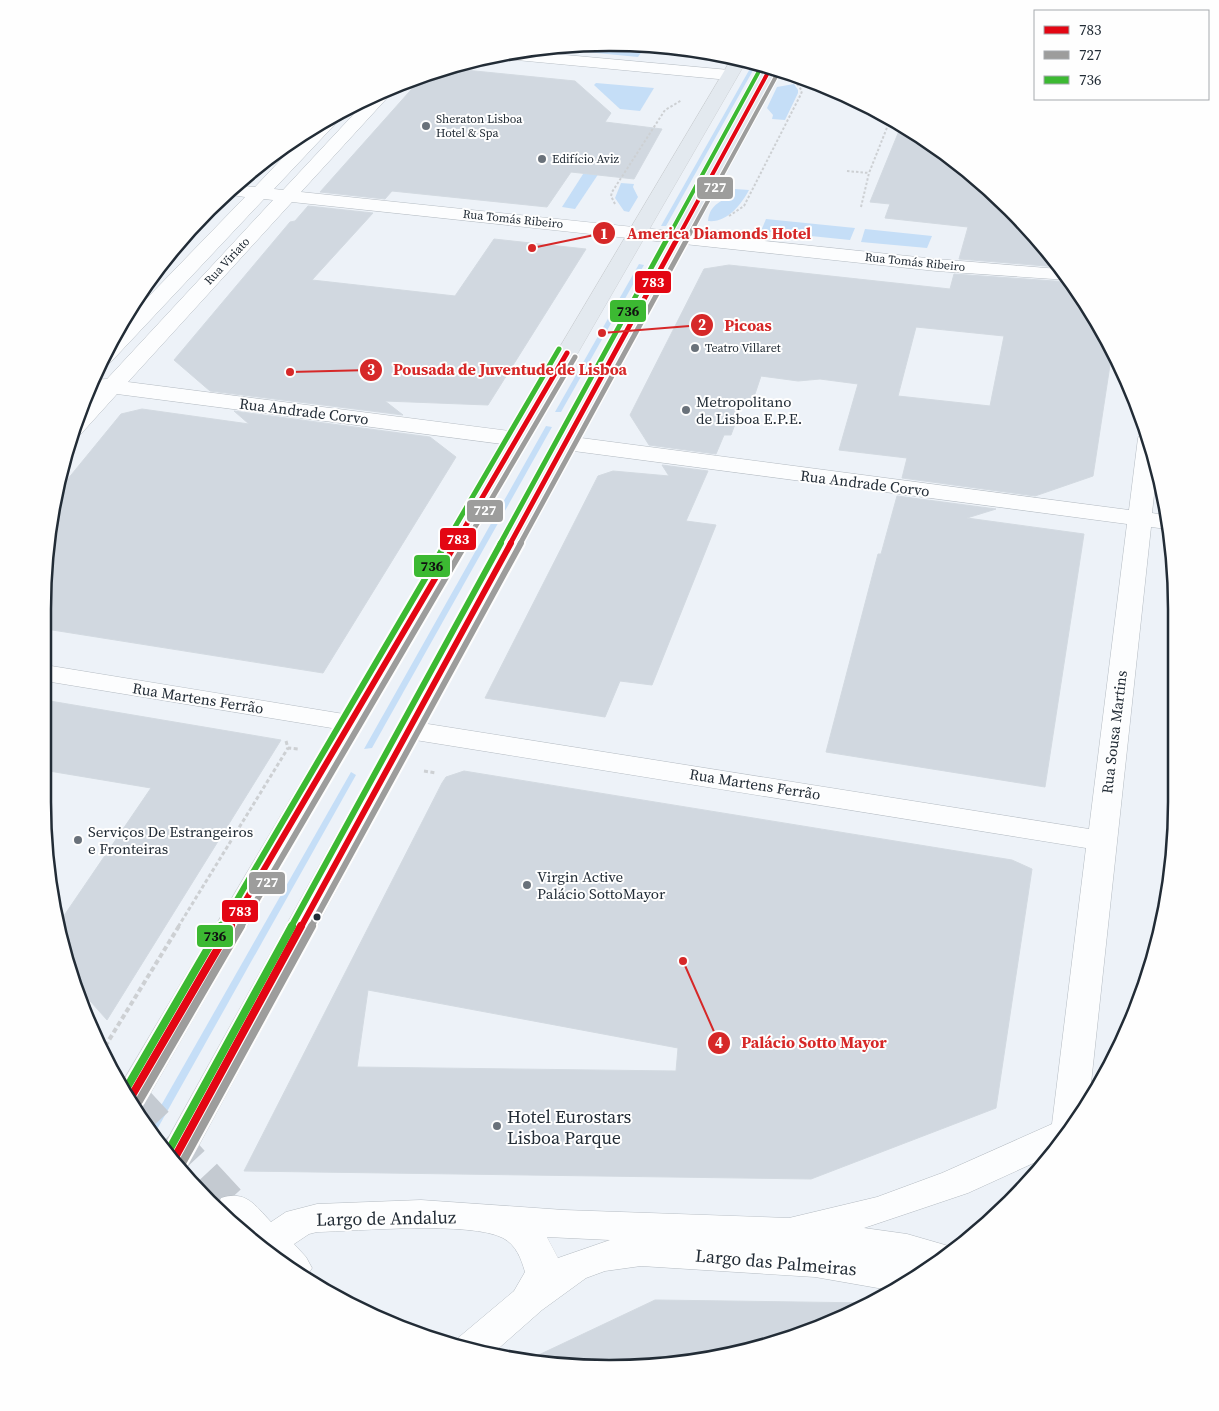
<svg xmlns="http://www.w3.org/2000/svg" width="1219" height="1411" font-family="'Source Serif 4',serif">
<rect width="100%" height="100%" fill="#edf2f8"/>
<g fill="#c5def7">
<polygon points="647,44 638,57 535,47 536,47"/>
<polygon points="752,65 756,65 666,226 661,226"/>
<polygon points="596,83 654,88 640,111 620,109 594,85"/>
<polygon points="794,84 798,90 798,93 785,120 772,119 773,115 767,108 777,87"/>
<polygon points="585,171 599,173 575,209 562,207"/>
<polygon points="621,183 634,184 633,187 638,197 629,212 624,211 615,198"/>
<path d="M735,189l14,1c-8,15 -22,33 -41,31 2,-21 20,-19 27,-32z"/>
<polygon points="766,219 855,228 850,240 761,231"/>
<polygon points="865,229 932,236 927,248 861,242"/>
<polygon points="639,264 644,265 561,412 555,412"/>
<polygon points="546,426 552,427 372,748 364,749"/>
<polygon points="351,772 356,775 155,1133 150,1125"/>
</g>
<g fill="#d1d8e0" stroke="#d3dae1" fill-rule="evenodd">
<polygon points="445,68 575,81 611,113 605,122 662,129 634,179 571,172 547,207 392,191 385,199 320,192 426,73"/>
<polygon points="901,126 955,160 1036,236 1058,267 959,259 968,227 885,218 890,204 870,202"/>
<polygon points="308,206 373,213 312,280 455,296 494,239 586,249 488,405 385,401 403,415 210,391 174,360 290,222 295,221"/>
<path d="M729,265l221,24 4,-15 115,8 32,44 11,26 -19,124 -58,20 -133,-18 5,-20 -68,-8 19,-66 -38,-5 -22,2 -37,-5 -10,30 -9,-1 -11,30h-7l-8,19 -67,-9 -19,-30 74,-146zM916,327l88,9 -14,70 -92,-10z"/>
<polygon points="142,409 249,424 234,411 430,437 456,457 323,673 46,629 47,535 58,491 121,414"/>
<polygon points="662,465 708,471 686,521 716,525 652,685 620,681 605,717 485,698 598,476 613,471 669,476"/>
<polygon points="897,496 996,509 967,518 1084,534 1045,787 826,752 878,554 881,554"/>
<polygon points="44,700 281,740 107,1020 75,984 62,948 59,923 151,788 43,770"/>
<path d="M464,771l548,89 20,9 -36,239 -185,71 -567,-8 198,-388 4,-6zM368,990l310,58 -2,23 -319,-4z"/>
<polygon points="655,1300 658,1300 871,1303 791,1338 646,1367 528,1360"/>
</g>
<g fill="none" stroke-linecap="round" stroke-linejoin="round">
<polyline stroke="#c4cad1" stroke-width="35" stroke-dasharray="35 18" stroke-linecap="butt" points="132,1098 234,1208"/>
<g stroke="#b4bbc2" stroke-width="1">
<g id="minor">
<polygon points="522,51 729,70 735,71 737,75 735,79 729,80 506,59 499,56"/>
<polygon points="389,90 391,93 388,97 301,192 936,259 1059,269 1068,280 936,271 292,202 128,382 517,432 525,434 528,439 525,444 517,446 117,394 80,435 70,436 81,407 96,391 89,387 92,380 107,379 273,200 264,199 109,364 98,365 122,324 245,197 225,194 234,185 255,187 309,130 341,112 343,115 340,119 274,189 283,190 366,101"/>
<path d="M1147,432l9,45 -4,36 12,2 3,14 -16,-2 -62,575 -8,15 -32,39 -81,37 -104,35 43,6 45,13 -29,21 1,1 -29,22 -80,-14 -174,-11 -36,5 -19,7 -44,32 -51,45 -36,-11 3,-6 56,-47 11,-19c-4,-14 -9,-27 -22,-34 -32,-17 -146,-7 -186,-6l-8,2 -15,10 12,13 6,11 -5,8 -42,-24 -48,-45 4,-9c25,-8 34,7 50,24l15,-10 31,-8 104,-4 143,10 225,8 88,-21 65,-24 110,-49 34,-276 -677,-109 -10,-3 -4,-6 4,-6 10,-3 680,108 38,-305 -561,-74 -8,-2 -4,-5 4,-5 8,-2 563,74 9,-72 3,-5zM547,1237l63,3 -52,18z"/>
<polygon points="45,665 350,715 360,717 364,723 360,729 350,731 45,681"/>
</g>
</g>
<g stroke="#ccd0d4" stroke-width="1">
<g id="primary">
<polygon points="732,58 747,60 143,1106 138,1108 122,1083"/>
<polygon points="764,65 778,70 185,1171 181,1172 164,1146"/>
</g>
</g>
<g stroke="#cdd0d3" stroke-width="2" stroke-dasharray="2.5 2" stroke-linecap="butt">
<polyline points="795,82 809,82"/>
<polyline points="847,171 869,173"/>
<polyline points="615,204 611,196 612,192 665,110 682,100"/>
<polyline points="861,207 869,173 890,120"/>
<polyline points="729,216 744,206 801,94 802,91 795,81"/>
</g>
<g stroke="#cdd0d3" stroke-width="3" stroke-dasharray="4 2.5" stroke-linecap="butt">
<polyline points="286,741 288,748 298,749"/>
<polyline points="424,771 436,773"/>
<polyline points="178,927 288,748"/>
</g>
<polyline stroke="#cdd0d3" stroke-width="4" stroke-dasharray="5 3" stroke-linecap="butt" points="101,1053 179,926"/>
<use href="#minor" fill="#fcfdfe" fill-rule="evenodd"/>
<use href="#primary" fill="#e3e9ef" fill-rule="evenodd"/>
<g stroke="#fefefe" stroke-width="6">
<polyline id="bus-1-far3" points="676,241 771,67"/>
</g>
<g stroke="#fefefe" stroke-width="8">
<g id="bus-1-far2">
<polyline points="455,544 567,353"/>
<polyline points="510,544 677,239"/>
</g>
</g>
<g stroke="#fefefe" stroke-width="10">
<g id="bus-1-far1">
<polyline points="230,927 456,543"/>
<polyline points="301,927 511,543"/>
</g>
</g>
<g stroke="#fefefe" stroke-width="12">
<g id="bus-1">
<polyline points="131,1097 231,926"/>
<polyline points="173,1161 301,926"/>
</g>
</g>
<g stroke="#fefefe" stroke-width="6">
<polyline id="bus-2-far3" points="686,241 779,71"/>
</g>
<g stroke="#fefefe" stroke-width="8">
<g id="bus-2-far2">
<polyline points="465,544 575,357"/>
<polyline points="520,544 687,239"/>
</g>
</g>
<g stroke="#fefefe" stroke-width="10">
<g id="bus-2-far1">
<polyline points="241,927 466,543"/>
<polyline points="311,927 521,543"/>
</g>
</g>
<g stroke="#fefefe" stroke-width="12">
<g id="bus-2">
<polyline points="139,1101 241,926"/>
<polyline points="181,1165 312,926"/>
</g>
</g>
<g stroke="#fefefe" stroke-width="6">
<polyline id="bus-3-far3" points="666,241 763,64"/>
</g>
<g stroke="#fefefe" stroke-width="8">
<g id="bus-3-far2">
<polyline points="445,544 559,349"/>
<polyline points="500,544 667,239"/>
</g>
</g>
<g stroke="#fefefe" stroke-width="10">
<g id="bus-3-far1">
<polyline points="221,927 446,543"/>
<polyline points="291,927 501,543"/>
</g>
</g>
<g stroke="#fefefe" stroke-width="12">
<g id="bus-3">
<polyline points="126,1089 221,926"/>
<polyline points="168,1152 292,926"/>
</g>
</g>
<use href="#bus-1-far3" stroke="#e30613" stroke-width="4"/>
<use href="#bus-1-far2" stroke="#e30613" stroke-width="5"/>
<use href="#bus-1-far1" stroke="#e30613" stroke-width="6"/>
<use href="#bus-1" stroke="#e30613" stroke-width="8"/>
<use href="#bus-2-far3" stroke="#9d9d9c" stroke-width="4"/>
<use href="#bus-2-far2" stroke="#9d9d9c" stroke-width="5"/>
<use href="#bus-2-far1" stroke="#9d9d9c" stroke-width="6"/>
<use href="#bus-2" stroke="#9d9d9c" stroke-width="8"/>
<use href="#bus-3-far3" stroke="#3cb932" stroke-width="4"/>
<use href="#bus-3-far2" stroke="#3cb932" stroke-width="5"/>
<use href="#bus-3-far1" stroke="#3cb932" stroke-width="6"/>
<use href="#bus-3" stroke="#3cb932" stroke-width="8"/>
</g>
<g fill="#69717a" stroke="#fefefe" stroke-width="2">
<circle cx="426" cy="126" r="5"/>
<circle cx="542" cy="159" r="5"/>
<circle cx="695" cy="348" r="5"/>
<circle cx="686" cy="410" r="5"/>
<circle cx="78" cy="840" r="5"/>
<circle cx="527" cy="885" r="5"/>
<circle cx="497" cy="1126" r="5"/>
</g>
<circle fill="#222c36" stroke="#fefefe" stroke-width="2" cx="317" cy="917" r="4.5"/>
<g text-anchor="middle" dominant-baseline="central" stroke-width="4" stroke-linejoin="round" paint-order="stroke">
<g font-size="12" fill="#222c36" stroke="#fefefe" text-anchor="start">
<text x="436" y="119">Sheraton Lisboa<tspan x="436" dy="14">Hotel &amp; Spa</tspan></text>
<text x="552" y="159">Edifício Aviz</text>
<text x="705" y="348">Teatro Villaret</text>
</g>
<g font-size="12" fill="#222c36" stroke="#fefefe">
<text transform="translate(513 219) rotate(6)">Rua Tomás Ribeiro</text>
<text transform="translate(227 261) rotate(-47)">Rua Viriato</text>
<text transform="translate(915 262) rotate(6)">Rua Tomás Ribeiro</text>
</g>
<g font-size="15" fill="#222c36" stroke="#fefefe" text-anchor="start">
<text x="696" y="401">Metropolitano<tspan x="696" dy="17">de Lisboa E.P.E.</tspan></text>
<text x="88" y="831">Serviços De Estrangeiros<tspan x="88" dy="17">e Fronteiras</tspan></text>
<text x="537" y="876">Virgin Active<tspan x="537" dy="17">Palácio SottoMayor</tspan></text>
</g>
<g font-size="15" fill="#222c36" stroke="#fefefe">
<text transform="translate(304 411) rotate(7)">Rua Andrade Corvo</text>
<text transform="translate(865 483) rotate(7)">Rua Andrade Corvo</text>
<text transform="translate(198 698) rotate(9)">Rua Martens Ferrão</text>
<text transform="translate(1114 732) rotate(-83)">Rua Sousa Martins</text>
<text transform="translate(755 784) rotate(9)">Rua Martens Ferrão</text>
</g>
<g font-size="18" fill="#222c36" stroke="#fefefe" text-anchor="start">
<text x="507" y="1116">Hotel Eurostars<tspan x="507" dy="21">Lisboa Parque</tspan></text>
</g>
<g font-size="18" fill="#222c36" stroke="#fefefe">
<text transform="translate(386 1218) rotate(-1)">Largo de Andaluz</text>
<text transform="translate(776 1262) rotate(5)">Largo das Palmeiras</text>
</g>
</g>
<path d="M0 0H1219V1411H0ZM609 51H610A558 558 0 0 1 1168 609V802A558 558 0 0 1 610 1360H609A558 558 0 0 1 51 802V609A558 558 0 0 1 609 51Z" fill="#fefefe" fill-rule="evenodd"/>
<path fill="none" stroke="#222c36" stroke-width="2.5" d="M609 51H610A558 558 0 0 1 1168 609V802A558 558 0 0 1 610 1360H609A558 558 0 0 1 51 802V609A558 558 0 0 1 609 51Z"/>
<path fill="none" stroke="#d62828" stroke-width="2" d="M532 248L604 233M602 333L702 325M290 372L371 370M683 961L719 1043"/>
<g fill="#d62828" stroke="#fefefe" stroke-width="2">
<circle cx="532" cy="248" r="5"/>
<circle cx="602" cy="333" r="5"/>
<circle cx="290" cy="372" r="5"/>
<circle cx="683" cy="961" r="5"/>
<circle cx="604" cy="233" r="12"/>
<circle cx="702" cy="325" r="12"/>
<circle cx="371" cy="370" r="12"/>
<circle cx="719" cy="1043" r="12"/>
</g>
<g font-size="15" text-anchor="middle" font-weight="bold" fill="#fff">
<text x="604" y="239">1</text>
<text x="702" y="330">2</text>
<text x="371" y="375">3</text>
<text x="719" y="1048">4</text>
</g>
<g font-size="16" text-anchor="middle" font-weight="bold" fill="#d62828" stroke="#fefefe" stroke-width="4" stroke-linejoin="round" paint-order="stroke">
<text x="719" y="239">America Diamonds Hotel</text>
<text x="748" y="331">Picoas</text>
<text x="510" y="375">Pousada de Juventude de Lisboa</text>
<text x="814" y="1048">Palácio Sotto Mayor</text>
</g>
<g stroke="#fefefe" stroke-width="2">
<rect x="696" y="176" width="38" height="24" rx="5" fill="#9d9d9c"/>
<rect x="634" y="270" width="38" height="24" rx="5" fill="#e30613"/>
<rect x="609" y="299" width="38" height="24" rx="5" fill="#3cb932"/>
<rect x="466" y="499" width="38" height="24" rx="5" fill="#9d9d9c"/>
<rect x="439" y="527" width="38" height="24" rx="5" fill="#e30613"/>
<rect x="413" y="554" width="38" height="24" rx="5" fill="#3cb932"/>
<rect x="248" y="871" width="38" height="24" rx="5" fill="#9d9d9c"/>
<rect x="221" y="899" width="38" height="24" rx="5" fill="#e30613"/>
<rect x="196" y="924" width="38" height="24" rx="5" fill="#3cb932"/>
</g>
<g font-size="14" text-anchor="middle" font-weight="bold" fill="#fff">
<text x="715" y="192">727</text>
<text x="653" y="287">783</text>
<text x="485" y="515">727</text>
<text x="458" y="544">783</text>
<text x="267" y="887">727</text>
<text x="240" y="916">783</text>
</g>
<g font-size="14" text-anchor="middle" font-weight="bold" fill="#111">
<text x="628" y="316">736</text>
<text x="432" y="571">736</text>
<text x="215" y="941">736</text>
</g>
<rect x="1034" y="10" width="175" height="90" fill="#fefefe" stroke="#a6aaae"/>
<rect x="1044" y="26" width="25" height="8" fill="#e30613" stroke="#a6aaae"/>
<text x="1079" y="35" font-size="15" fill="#222c36">783</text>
<rect x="1044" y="51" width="25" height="8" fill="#9d9d9c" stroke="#a6aaae"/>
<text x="1079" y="60" font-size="15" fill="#222c36">727</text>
<rect x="1044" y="76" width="25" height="8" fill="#3cb932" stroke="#a6aaae"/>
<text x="1079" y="85" font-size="15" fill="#222c36">736</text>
</svg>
